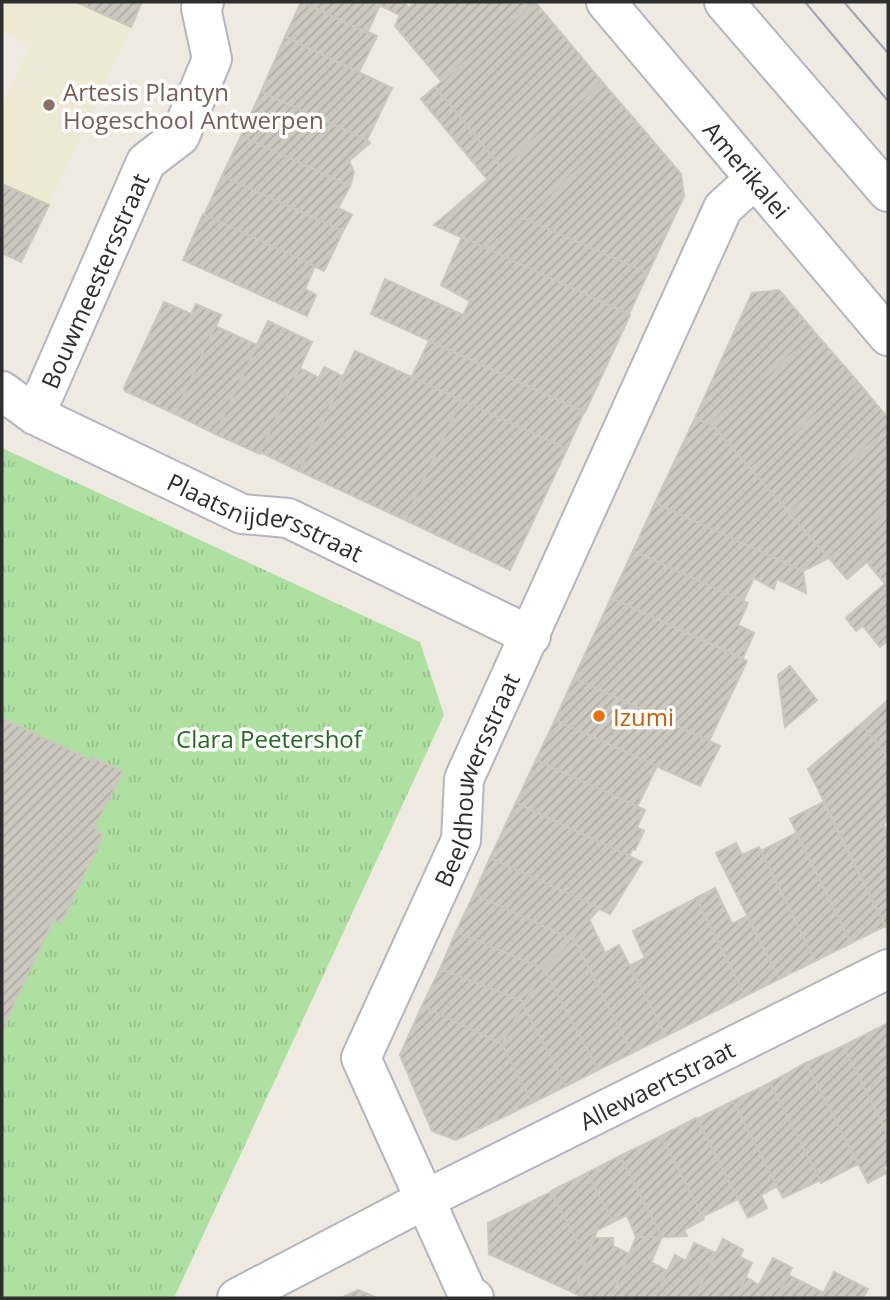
<svg xmlns="http://www.w3.org/2000/svg" width="890" height="1300" font-family="'Open Sans',sans-serif">
<defs>
<pattern id="park-tufts" width="24" height="20" patternUnits="userSpaceOnUse" patternTransform="scale(1.75)"><rect width="24" height="20" fill="#aee1a1"/><path d="M3 7l-1-3M5 7V3M7 7l1-3M15 17l-1-3M17 17v-4M19 17l1-3" fill="none" stroke="#96c18b"/></pattern>
<pattern id="building-hatch" width="6" height="6" patternUnits="userSpaceOnUse" patternTransform="scale(1.75)"><rect width="6" height="6" fill="#cac8bf"/><path d="M-1 1l2-2M0 6l6-6M5 7l2-2" fill="none" stroke="#aeaca4"/></pattern>
</defs>
<rect width="100%" height="100%" fill="#eeeae1"/>
<polygon fill="#eee9d2" points="2,2 76,2 131,27 49,205 2,184 2,109 29,46 2,32"/>
<polygon fill="url(#park-tufts)" points="2,448 420,642 444,715 174,1298 2,1298 2,1031 53,920 61,923 102,835 94,828 122,774 2,718"/>
<g fill="url(#building-hatch)" stroke="#cac7bb" stroke-width="2">
<polygon points="76,2 142,2 131,27"/>
<polygon points="301,2 377,36 359,72 285,37"/>
<polygon points="303,2 373,2 380,5 367,33"/>
<polygon points="373,2 405,2 408,8 400,15"/>
<polygon points="415,2 535,2 442,82 395,26 400,15"/>
<polygon points="535,2 602,82 501,167 435,87"/>
<polygon points="285,37 392,88 367,140 261,92"/>
<polygon points="602,82 635,120 487,249 434,225"/>
<polygon points="435,87 501,167 487,179 421,99"/>
<polygon points="261,92 367,140 370,143 330,177 241,136"/>
<polygon points="635,120 681,174 684,196 648,273 523,218"/>
<polygon points="241,136 350,186 338,208 352,215 343,231 222,176"/>
<polygon points="349,161 354,172 350,186 330,177"/>
<polygon points="222,176 343,231 324,271 204,215"/>
<polygon points="2,184 49,205 21,262 2,253"/>
<polygon points="203,214 315,266 305,289 316,295 307,316 183,260"/>
<polygon points="523,218 648,273 629,314 487,249"/>
<polygon points="462,237 630,315 585,412 371,314 385,279 463,315 470,301 441,285"/>
<polygon points="779,290 816,334 711,423 713,426 695,418 752,293"/>
<polygon points="164,302 191,314 196,304 221,315 175,414 125,391 124,388"/>
<polygon points="268,321 312,342 260,454 215,434"/>
<polygon points="215,326 257,345 215,434 175,414"/>
<polygon points="816,334 857,381 750,469 711,423"/>
<polygon points="429,341 584,412 567,449 411,378"/>
<polygon points="355,351 461,400 405,520 299,471"/>
<polygon points="324,367 344,377 299,471 260,452 300,368 319,378"/>
<polygon points="857,381 888,418 888,429 789,513 750,469"/>
<polygon points="461,400 567,449 510,570 405,520"/>
<polygon points="695,418 713,426 829,558 803,571 655,503"/>
<polygon points="888,429 888,509 829,558 789,513"/>
<polygon points="655,503 803,571 806,593 777,579 774,589 754,578 743,601 633,551"/>
<polygon points="888,509 888,581 885,584 867,562 847,579 829,558"/>
<polygon points="633,551 748,603 738,625 754,633 743,658 611,598"/>
<polygon points="888,581 888,640 880,647 863,626 856,631 846,618"/>
<polygon points="611,598 747,661 709,741 574,678"/>
<polygon points="790,666 817,700 785,727 778,675"/>
<polygon points="574,678 720,746 700,786 555,720"/>
<polygon points="888,700 888,757 861,724"/>
<polygon points="2,718 91,760 92,757 122,771 122,774 94,828 103,835 61,924 53,920 2,1031"/>
<polygon points="555,720 657,766 637,807 536,760"/>
<polygon points="861,724 888,757 888,819 883,824 888,833 888,925 886,927 808,769"/>
<polygon points="536,760 645,810 637,827 644,831 635,850 633,849 629,856 516,803"/>
<polygon points="823,802 885,926 851,943 790,819"/>
<polygon points="516,803 642,862 610,914 490,858"/>
<polygon points="796,833 851,943 815,961 761,851"/>
<polygon points="736,843 742,855 759,847 815,961 779,979 716,853"/>
<polygon points="490,858 600,908 571,939 474,894"/>
<polygon points="715,888 732,924 747,916 779,979 745,996 696,898"/>
<polygon points="474,894 571,939 544,969 456,932"/>
<polygon points="696,898 745,996 666,1036 629,966 645,958 633,931"/>
<polygon points="589,919 605,953 619,945 666,1036 632,1053 573,937"/>
<polygon points="456,932 544,969 525,1002 440,969"/>
<polygon points="573,937 632,1053 598,1070 544,969"/>
<polygon points="440,969 525,1002 502,1044 422,1006"/>
<polygon points="544,969 598,1070 566,1086 523,1005"/>
<polygon points="523,1005 566,1086 532,1103 502,1044"/>
<polygon points="422,1006 502,1044 532,1103 456,1140 432,1131 400,1055"/>
<polygon points="886,1024 888,1028 888,1135 843,1046"/>
<polygon points="843,1046 888,1135 888,1165 883,1167 886,1173 868,1183 806,1063"/>
<polygon points="806,1063 858,1164 821,1183 770,1083"/>
<polygon points="770,1083 820,1180 783,1198 733,1101"/>
<polygon points="733,1101 777,1186 761,1195 767,1208 748,1218 697,1119"/>
<polygon points="696,1118 738,1199 702,1217 661,1136"/>
<polygon points="661,1136 704,1219 684,1230 687,1236 662,1237 620,1156"/>
<polygon points="620,1156 662,1237 636,1237 627,1215 613,1222 587,1173"/>
<polygon points="587,1173 613,1222 577,1241 551,1191"/>
<polygon points="551,1192 577,1241 597,1231 574,1293 489,1254 488,1223"/>
<polygon points="636,1237 662,1237 651,1262 667,1271 654,1298 611,1298"/>
<polygon points="594,1238 613,1238 613,1246 629,1254 611,1298 585,1298 574,1293"/>
<polygon points="723,1239 743,1250 740,1257 752,1263 736,1298 694,1298"/>
<polygon points="694,1243 716,1253 694,1298 654,1298 675,1255 686,1261"/>
<polygon points="773,1258 792,1268 777,1298 736,1298 746,1277 759,1285"/>
<polygon points="834,1272 868,1289 863,1298 821,1298"/>
<polygon points="788,1275 824,1293 821,1298 777,1298"/>
<polygon points="358,1290 377,1298 341,1298"/>
</g>
<g fill="none" stroke-linecap="round" stroke-linejoin="round">
<g stroke="#b5b5c0" stroke-width="42">
<g id="minor">
<path id="s1" d="M606,2l282,334"/>
<path id="s2" d="M2,391l33,24 207,99 46,4 243,118"/>
<path id="s3" d="M35,415l111,-253 34,-26 32,-77 -11,-51 3,-6"/>
<path id="s4" d="M237,1298l187,-98 464,-231"/>
<path id="s5" d="M474,1298l-6,-3 -107,-237 100,-218 3,-61 259,-571 32,-29"/>
</g>
</g>
<g stroke="#b5b5c0" stroke-width="42">
<polyline id="secondary" points="724,2 888,192"/>
</g>
<use href="#minor" stroke="#fff" stroke-width="38"/>
<use href="#secondary" stroke="#fff" stroke-width="38"/>
<g stroke="#a4a4b7" stroke-width="2">
<polyline points="805,2 888,101"/>
<polyline points="844,2 888,53"/>
</g>
</g>
<circle fill="#8d6e63" stroke="#fff" stroke-width="2.5" cx="49" cy="105" r="7"/>
<circle fill="#e8710a" stroke="#fff" stroke-width="2.5" cx="599" cy="716" r="7"/>
<g text-anchor="middle" dominant-baseline="central" stroke-width="7" stroke-linejoin="round" paint-order="stroke">
<g font-size="24" fill="#785e54" stroke="#fff" text-anchor="start">
<text x="63" y="91">Artesis Plantyn<tspan x="63" dy="28">Hogeschool Antwerpen</tspan></text>
</g>
<g font-size="24" fill="#2e2e2e" stroke="#fff">
<text stroke="none"><textPath href="#s1" startOffset="219">Amerikalei</textPath></text>
<text stroke="none"><textPath href="#s3" startOffset="147">Bouwmeestersstraat</textPath></text>
<text stroke="none"><textPath href="#s2" startOffset="294">Plaatsnijdersstraat</textPath></text>
<text stroke="none"><textPath href="#s5" startOffset="570">Beeldhouwersstraat</textPath></text>
<text stroke="none"><textPath href="#s4" startOffset="471">Allewaertstraat</textPath></text>
</g>
<g font-size="24" fill="#c56008" stroke="#fff" text-anchor="start">
<text x="613" y="716">Izumi</text>
</g>
<g font-size="24" fill="#24691f" stroke="#fff">
<text x="269" y="738">Clara Peetershof</text>
</g>
</g>
<rect width="890" height="1300" fill="none" stroke="#2e2e2e" stroke-width="7"/>
</svg>
